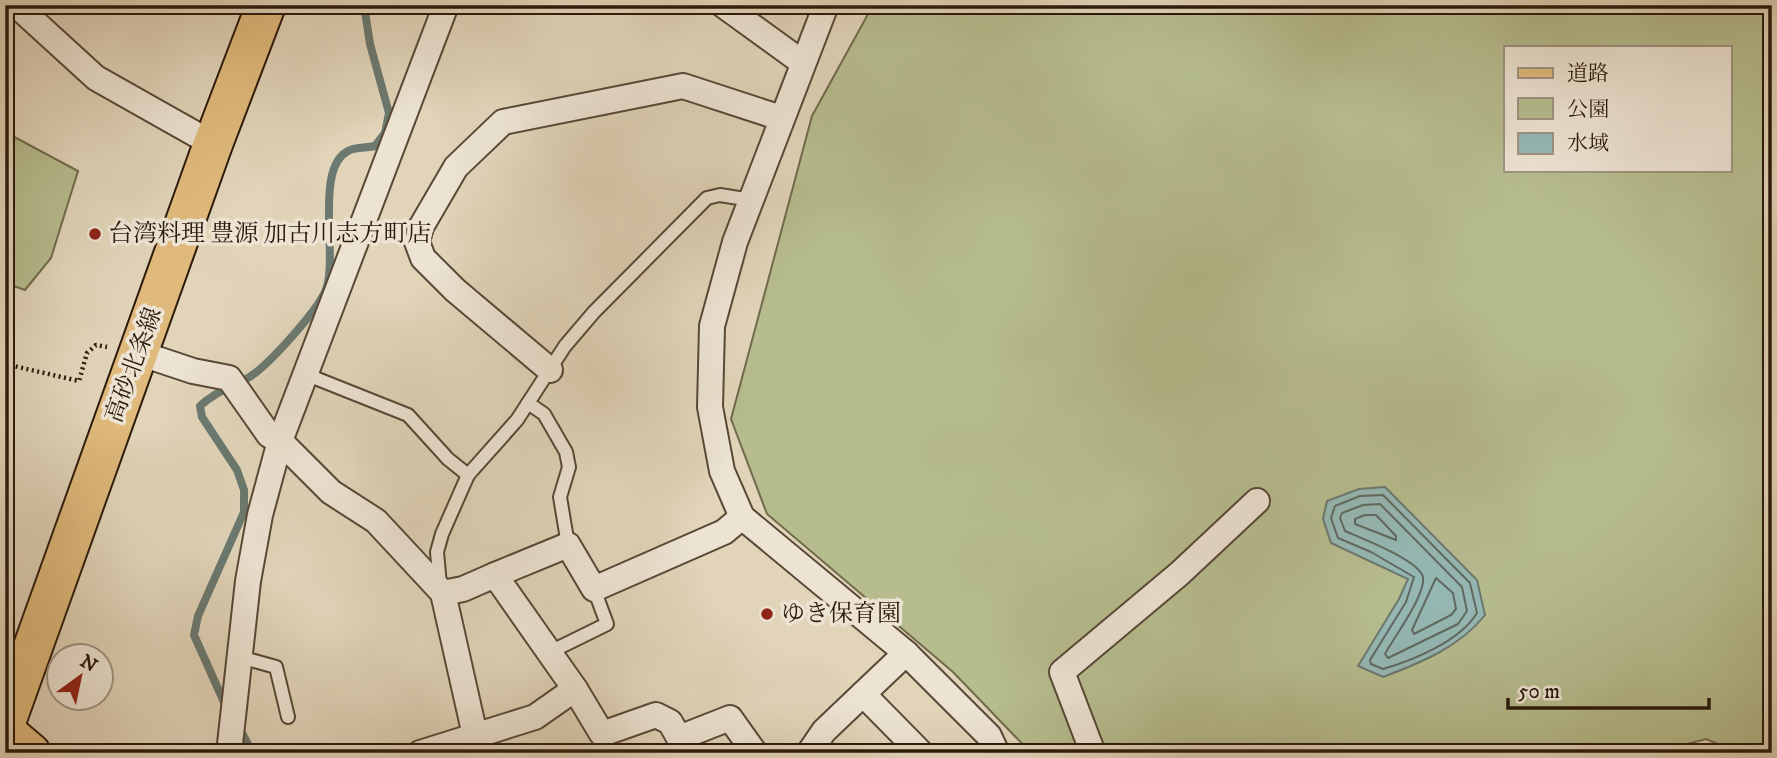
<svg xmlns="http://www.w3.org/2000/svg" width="1777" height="758" font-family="'IM FELL DW Pica','Noto Serif JP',serif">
<rect width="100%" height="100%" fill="#e1d4b9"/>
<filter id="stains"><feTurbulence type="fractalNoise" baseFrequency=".00286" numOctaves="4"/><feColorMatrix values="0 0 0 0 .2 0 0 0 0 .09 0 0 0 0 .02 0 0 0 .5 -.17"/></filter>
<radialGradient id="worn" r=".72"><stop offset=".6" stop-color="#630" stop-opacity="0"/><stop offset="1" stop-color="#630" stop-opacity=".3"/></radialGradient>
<g fill="#b6bc8e" stroke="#706b4c" stroke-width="2" fill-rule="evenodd">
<path d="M873,5h899v746l-32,2 -34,-14 -53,14h-622l-78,-81 -186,-158 -36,-95 81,-303zM1506,47h224v123h-224z"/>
<polygon points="5,132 78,171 51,258 25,290 5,283"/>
</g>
<path fill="#95b8b4" stroke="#6b7970" stroke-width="2" d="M1385,487l92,93 8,35c-25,32 -65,48 -102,62l-25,-11 41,-67 9,-20 -77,-36 -8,-24 4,-18 32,-12z"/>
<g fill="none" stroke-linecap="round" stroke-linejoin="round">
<g stroke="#606960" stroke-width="2">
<path d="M1383,495l87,88 7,30c-17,28 -63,47 -94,56l-12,-5 -1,-4 36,-58 8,-25 -43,-25 -33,-14 -7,-20 4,-12 25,-10z"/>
<path d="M1380,504l82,83 5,24 -9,13 -70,34 -3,-4c9,-17 41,-59 38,-77 -4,-17 -62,-39 -78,-46l-5,-13 2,-5 21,-8z"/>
<polygon points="1365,515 1376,515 1396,536 1396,540 1355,524 1355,519"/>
<polygon points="1436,578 1453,593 1456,609 1451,615 1414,634 1412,630"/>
</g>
<g stroke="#6b7970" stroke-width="8">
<path d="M228,711l-34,-76 4,-19 46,-104v-22l-7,-20 -35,-53 -2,-11c14,-13 29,-18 46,-27 20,-10 69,-66 79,-87 15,-32 -13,-126 25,-142 6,-3 17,-2 25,-4l10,-13 4,-20 -19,-69 -6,-39"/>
<polyline points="237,724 253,753"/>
</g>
<g stroke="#584836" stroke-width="16">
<g id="lane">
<polyline points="305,374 408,415 448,459 468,475"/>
<polyline points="528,403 544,414 566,452 569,467 560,497 568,545"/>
<polyline points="440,585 437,552 442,534 468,475 517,420 565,346 594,312 707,198 720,195 751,200"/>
<polyline points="550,652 607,624 594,589"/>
<polyline points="240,657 276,667 288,717"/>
</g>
</g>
<g stroke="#584836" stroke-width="28">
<g id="street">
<polyline points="16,5 96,78 213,144"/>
<polyline points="723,5 803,63"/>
<polyline points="826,5 735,242 712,326 710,407 722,471 742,517 906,653 989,736 997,753"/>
<polyline points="139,353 193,371 229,378 269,435 280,441 331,492 376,521 443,593 463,589 495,575 575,689 602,734 656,715 670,722 679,738 730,718 755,753"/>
<polyline points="550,370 455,290 423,258 417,242 421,227 456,167 503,122 683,86 781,118"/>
<polyline points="495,575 568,545 594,589 724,532 742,517"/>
<polyline points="443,593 479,753"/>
<polyline points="863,694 921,753"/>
<polyline points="229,753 248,581 260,515 280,441 446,5"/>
<polyline points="420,753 535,717 575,689"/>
<polyline points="809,753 824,731 906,653"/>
<polyline points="1093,753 1062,672 1179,574 1257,501"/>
</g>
</g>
<g stroke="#2b1a0b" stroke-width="42">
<g id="primary">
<polyline points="5,725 213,144 266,5"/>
<polyline points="5,731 31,753"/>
</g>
</g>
<polyline stroke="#2b1a0b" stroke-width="4.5" stroke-dasharray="2 3.5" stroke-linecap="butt" points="5,364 79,381 87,353 96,345 107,347"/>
<use href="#lane" stroke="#ece3d2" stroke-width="12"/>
<use href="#street" stroke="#ece3d2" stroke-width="24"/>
<use href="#primary" stroke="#e0ba7c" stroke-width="38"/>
</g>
<g fill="#8f2418" stroke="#ece3d2" stroke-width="2.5">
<circle cx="95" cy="234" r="7"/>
<circle cx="767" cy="614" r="7"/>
</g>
<g text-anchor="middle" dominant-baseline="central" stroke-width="7" stroke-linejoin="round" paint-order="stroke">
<g font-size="24" fill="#2b1a0b" stroke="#ece3d2" text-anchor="start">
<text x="109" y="234">台湾料理 豊源 加古川志方町店</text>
<text x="781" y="614">ゆき保育園</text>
</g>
<g font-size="24" fill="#2b1a0b" stroke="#ece3d2">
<text transform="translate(134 365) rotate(-70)">高砂北条線</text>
</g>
</g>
<rect width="1777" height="758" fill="none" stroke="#e1d4b9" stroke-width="28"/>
<rect x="7" y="7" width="1763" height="744" fill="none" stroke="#2b1a0b" stroke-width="3.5"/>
<rect x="14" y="14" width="1749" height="730" fill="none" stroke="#2b1a0b" stroke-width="2"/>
<rect x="1504" y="46" width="228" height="126" fill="#ece3d2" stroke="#9f9382" stroke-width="2"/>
<rect x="1518" y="68" width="35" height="10" fill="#e0ba7c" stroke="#9f9382" stroke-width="2"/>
<text x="1567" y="80" font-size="21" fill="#2b1a0b">道路</text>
<rect x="1518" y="98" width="35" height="21" fill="#b6bc8e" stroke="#9f9382" stroke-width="2"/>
<text x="1567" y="116" font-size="21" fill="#2b1a0b">公園</text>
<rect x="1518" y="133" width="35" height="21" fill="#95b8b4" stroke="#9f9382" stroke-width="2"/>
<text x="1567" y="150" font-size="21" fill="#2b1a0b">水域</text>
<g transform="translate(80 677) rotate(33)"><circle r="33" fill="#ece3d2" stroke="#9f9382" stroke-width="2"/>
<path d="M0-5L12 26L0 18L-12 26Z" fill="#8f2418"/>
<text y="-10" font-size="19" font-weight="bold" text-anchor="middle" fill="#2b1a0b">N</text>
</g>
<path d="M1508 698v10h201v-10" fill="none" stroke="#2b1a0b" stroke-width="3.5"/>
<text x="1518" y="698" font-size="21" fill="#2b1a0b" stroke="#ece3d2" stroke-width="5" paint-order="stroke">50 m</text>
<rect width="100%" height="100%" filter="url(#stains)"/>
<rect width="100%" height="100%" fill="url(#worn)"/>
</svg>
